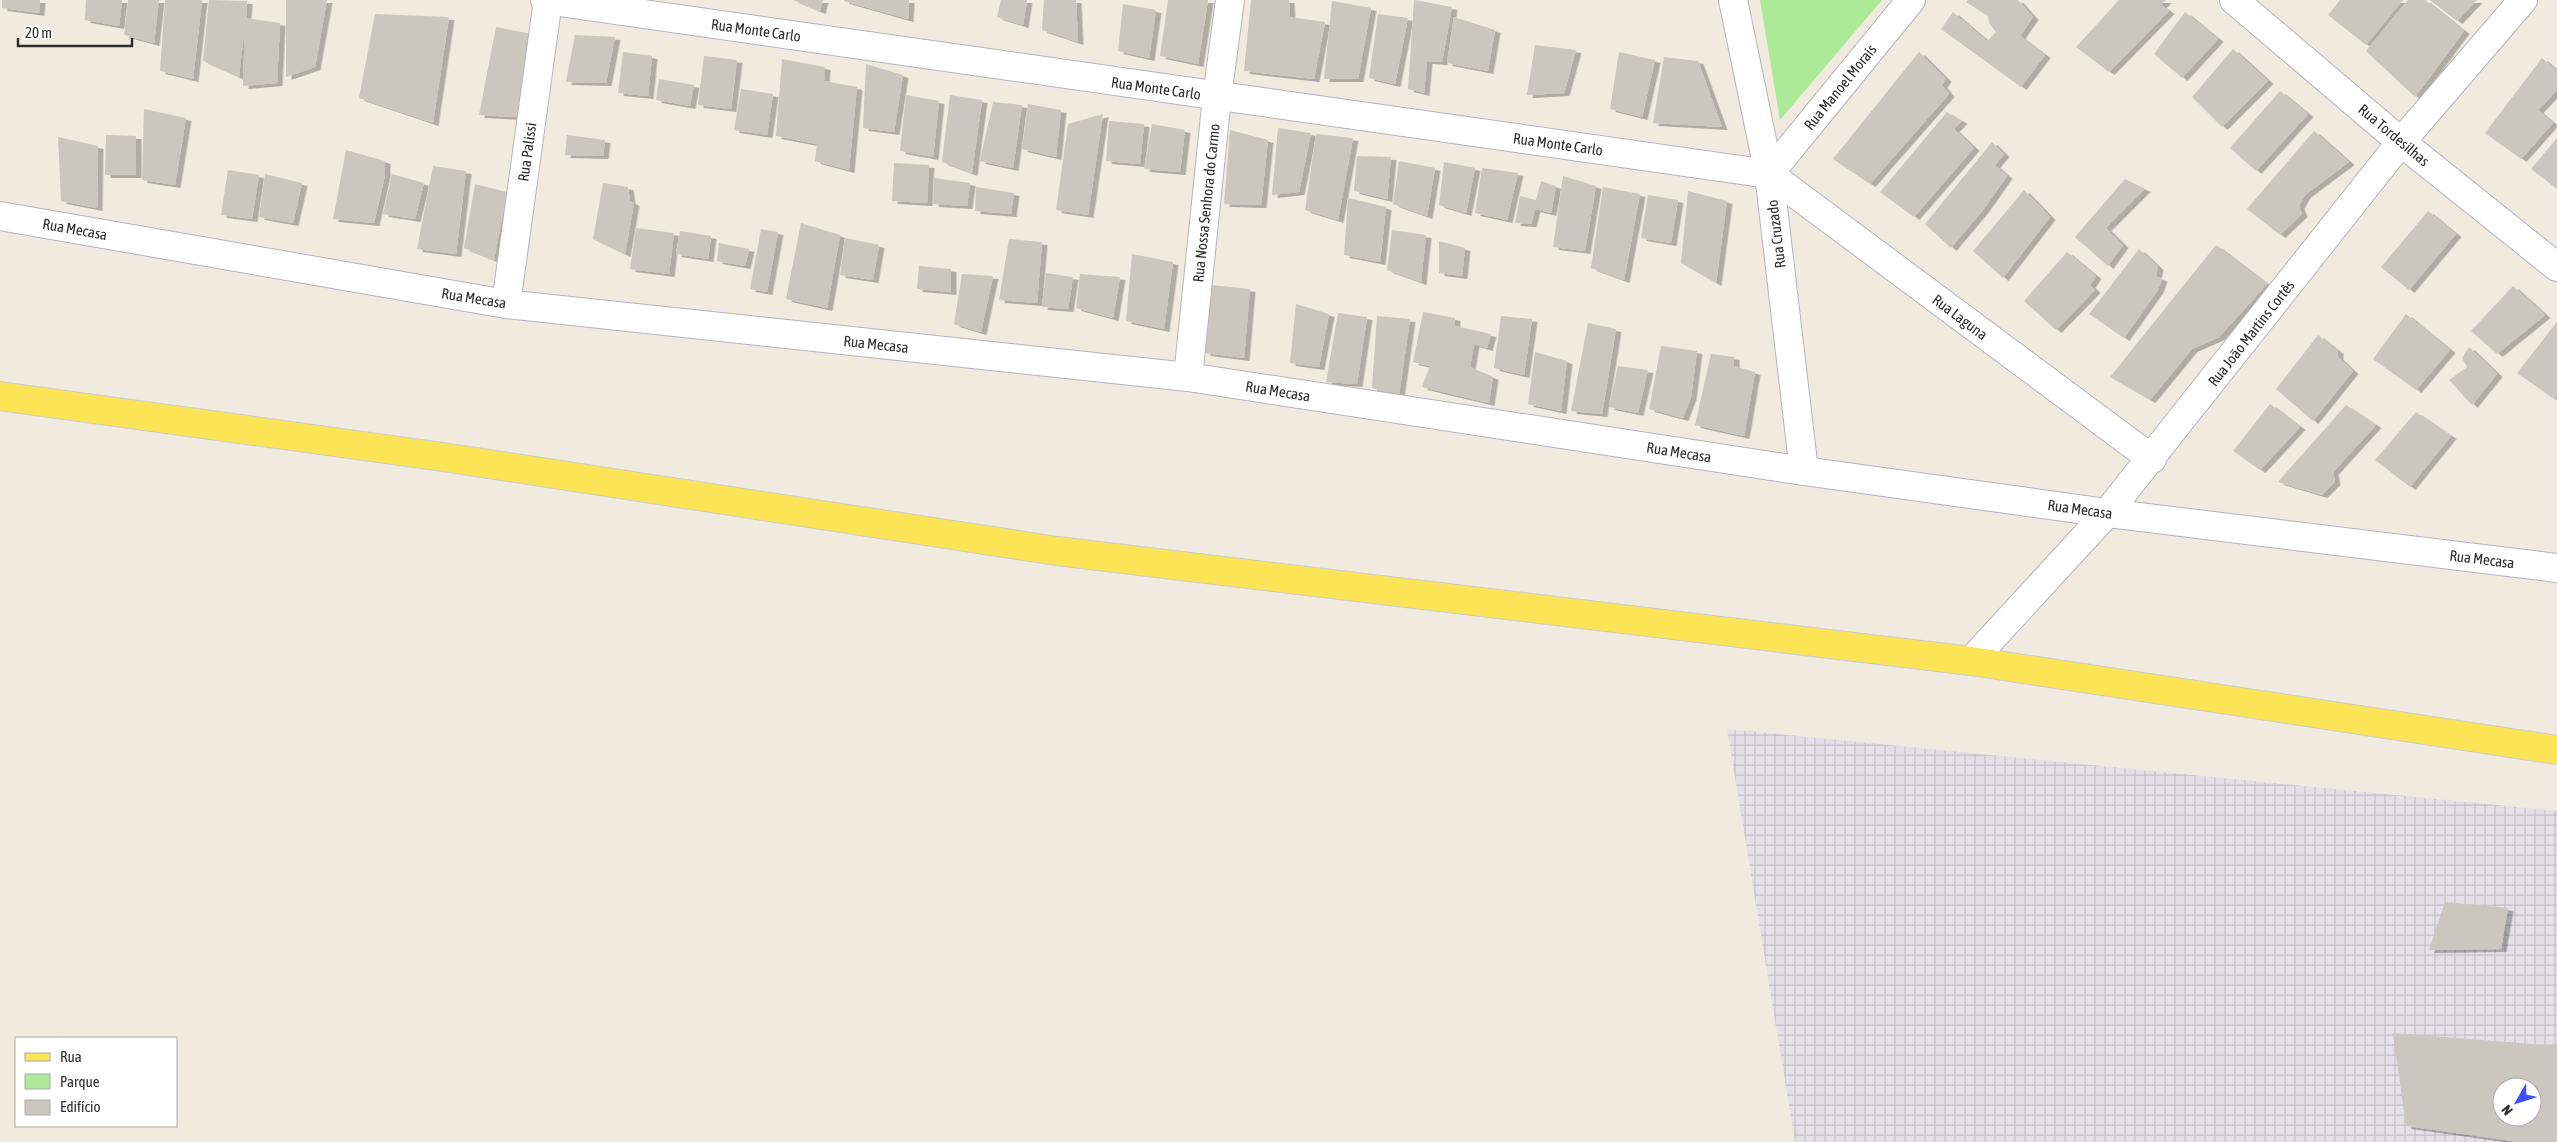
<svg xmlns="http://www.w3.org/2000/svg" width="2557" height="1142" font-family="'Asap Condensed',sans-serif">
<defs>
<pattern id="industrial-grid" width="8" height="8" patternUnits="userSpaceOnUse" patternTransform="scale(1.25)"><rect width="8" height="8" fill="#e3e0e8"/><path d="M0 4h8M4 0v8" fill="none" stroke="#c3c0c7"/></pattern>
<filter id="shadow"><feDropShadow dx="5.5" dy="3" stdDeviation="0" flood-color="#0004"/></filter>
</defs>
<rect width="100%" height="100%" fill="#f0eadf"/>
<path fill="url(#industrial-grid)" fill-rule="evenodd" d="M1727,729l830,82v331h-762zM2502,1087h30v30h-30z"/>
<polygon fill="#adea98" points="1760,0 1882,0 1780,120"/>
<g fill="#cbc7be" fill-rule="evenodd" filter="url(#shadow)">
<polygon points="2,0 40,0 39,13 2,8"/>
<polygon points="86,0 122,0 119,26 85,20"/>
<polygon points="128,0 159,0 154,43 124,35"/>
<polygon points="165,0 202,0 193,79 160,71"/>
<polygon points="209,0 247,1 246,18 280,23 277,83 243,86 245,23 239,77 203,61"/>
<polygon points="286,0 327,0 315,67 286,77"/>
<polygon points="793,0 823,0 820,11"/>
<polygon points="844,0 909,0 908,19 844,1"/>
<polygon points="1001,0 1027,0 1023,25 997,17"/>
<polygon points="1044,0 1076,0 1078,42 1042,30"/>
<polygon points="1168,0 1208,0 1198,64 1160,56"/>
<polygon points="1251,0 1289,0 1290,17 1325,22 1314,79 1244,71"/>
<polygon points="1414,0 1452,7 1442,62 1427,61 1424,93 1408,89"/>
<polygon points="1968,0 2018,0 2033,17 2020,36 2045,55 2021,87 1941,29 1953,12 1987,41 1996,32 1989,23 1988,16 1966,2"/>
<polygon points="2119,0 2166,0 2161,5 2169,11 2109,72 2076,47"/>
<polygon points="2340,0 2403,0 2366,45 2328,15"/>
<polygon points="2408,0 2425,0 2464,31 2415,97 2366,51"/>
<polygon points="2430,0 2477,0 2457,21"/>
<polygon points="1332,1 1371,8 1358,79 1324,79"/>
<polygon points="1123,4 1156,10 1149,58 1118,51"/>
<polygon points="2185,12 2218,39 2182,78 2154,54"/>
<polygon points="375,14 449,17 433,123 359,98"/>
<polygon points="1378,14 1408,18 1395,84 1369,78"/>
<polygon points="1454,17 1495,30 1488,71 1447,63"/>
<polygon points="496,27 532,34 517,117 479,115"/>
<polygon points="575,35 615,37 606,83 566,82"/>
<polygon points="1535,45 1576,50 1564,93 1527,95"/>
<polygon points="2233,49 2268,81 2222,127 2192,97"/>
<polygon points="623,52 652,56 648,96 618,93"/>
<polygon points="1619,52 1655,60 1642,117 1610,109"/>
<polygon points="1919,52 1946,79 1942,85 1949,94 1870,184 1833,159"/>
<polygon points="704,56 737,60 731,109 698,105"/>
<polygon points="1664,57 1698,61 1722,127 1653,123"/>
<polygon points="2542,58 2557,71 2557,90 2538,110 2553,123 2521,159 2485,133"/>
<polygon points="782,59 825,67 824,81 857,87 849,170 815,161 817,144 776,136"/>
<polygon points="866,64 903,75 894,132 863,128"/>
<polygon points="659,79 694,85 690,106 656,100"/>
<polygon points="741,89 773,94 767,135 734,130"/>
<polygon points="2280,91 2308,114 2256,171 2230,148"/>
<polygon points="906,95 939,101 933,157 900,151"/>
<polygon points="950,95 982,100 972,173 942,162"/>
<polygon points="993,102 1022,105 1013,168 980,161"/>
<polygon points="1028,104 1061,110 1056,157 1022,149"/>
<polygon points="144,109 186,118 175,185 142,180"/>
<polygon points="1947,112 1962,121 1954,129 1974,148 1914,217 1880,192"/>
<polygon points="1103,114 1088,215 1056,210 1068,124"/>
<polygon points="1109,121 1144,124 1140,164 1106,161"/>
<polygon points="1152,124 1185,130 1180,172 1144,169"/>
<polygon points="1278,128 1311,133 1299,192 1272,195"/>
<polygon points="1230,130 1268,140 1261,205 1224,204"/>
<polygon points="2314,131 2349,162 2305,195 2299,206 2302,214 2280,235 2247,209"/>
<polygon points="1316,134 1353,138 1338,220 1305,210"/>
<polygon points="106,135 136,136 136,175 105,175"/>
<polygon points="567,135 605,140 603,156 565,155"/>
<polygon points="58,137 98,146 97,208 61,201"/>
<polygon points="2557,138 2557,189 2531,169"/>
<polygon points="1992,142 2004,154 1995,165 2007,176 1983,210 1951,248 1925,224"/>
<polygon points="346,150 385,161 385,175 374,223 333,219"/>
<polygon points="1357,156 1391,157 1387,199 1354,191"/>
<polygon points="1399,161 1435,168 1427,216 1393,204"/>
<polygon points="1444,162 1475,168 1466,213 1439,205"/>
<polygon points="894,163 929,165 927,203 892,201"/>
<polygon points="433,166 466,171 456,254 417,249"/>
<polygon points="1482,168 1518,173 1507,220 1475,213"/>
<polygon points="228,170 259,175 252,219 221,215"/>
<polygon points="265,174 302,183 293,223 259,217"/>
<polygon points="392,174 424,183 415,219 383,214"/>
<polygon points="1563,176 1596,186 1585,251 1553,247"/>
<polygon points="934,178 970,183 967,206 933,204"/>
<polygon points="2125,179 2145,189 2106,228 2123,245 2108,266 2075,237"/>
<polygon points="1541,181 1556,186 1551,213 1535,209 1531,224 1515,223 1520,196 1536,200"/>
<polygon points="603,183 628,187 630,201 634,203 625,254 593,239"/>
<polygon points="475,184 507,192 494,260 464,248"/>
<polygon points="976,187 1014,193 1011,214 975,211"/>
<polygon points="1603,187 1640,194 1624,280 1591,268"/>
<polygon points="2024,190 2050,217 2003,278 1973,251"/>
<polygon points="1688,191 1727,201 1716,283 1681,263"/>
<polygon points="1648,195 1678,200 1671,243 1641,238"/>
<polygon points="1348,198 1386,207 1380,262 1344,255"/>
<polygon points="2428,211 2456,234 2409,290 2381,267"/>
<polygon points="801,223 840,235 827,308 786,299"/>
<polygon points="636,228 674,233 669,274 630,269"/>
<polygon points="761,229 778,232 767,292 750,289"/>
<polygon points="1392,230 1426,235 1421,282 1387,270"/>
<polygon points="680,231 711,236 708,259 676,254"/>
<polygon points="845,238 879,245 873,280 840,275"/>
<polygon points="1009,239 1042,242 1037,303 999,300"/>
<polygon points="1439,241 1465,248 1462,276 1439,273"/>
<polygon points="719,243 749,249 745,266 717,261"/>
<polygon points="2216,245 2267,284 2219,337 2192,349 2150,400 2110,377"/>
<polygon points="2139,249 2158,267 2156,276 2162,279 2158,290 2124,338 2089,314"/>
<polygon points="2067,252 2096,276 2090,285 2095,290 2056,330 2024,301"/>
<polygon points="1132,254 1173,262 1164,329 1126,321"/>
<polygon points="919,266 951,269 951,292 917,289"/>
<polygon points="1046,273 1073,277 1068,309 1042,307"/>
<polygon points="962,274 993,276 981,332 954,324"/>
<polygon points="1080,274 1120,277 1113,318 1076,308"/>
<polygon points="1211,285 1250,289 1244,358 1205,353"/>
<polygon points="2513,286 2545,315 2497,354 2471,331"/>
<polygon points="1296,304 1329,314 1319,367 1290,363"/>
<polygon points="1423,312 1455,318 1455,326 1491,334 1487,348 1474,344 1470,367 1493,377 1489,403 1422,387 1430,366 1413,362"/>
<polygon points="1338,313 1367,317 1357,384 1326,382"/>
<polygon points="2406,314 2450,350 2416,390 2373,359"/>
<polygon points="1377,316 1410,319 1399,395 1372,388"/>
<polygon points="1501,316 1532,319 1524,375 1494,368"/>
<polygon points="2557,322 2557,395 2554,399 2517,373"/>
<polygon points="1588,323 1616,329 1602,414 1571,411"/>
<polygon points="2318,335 2338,351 2338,357 2353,371 2313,421 2276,389"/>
<polygon points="1661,346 1697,351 1691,397 1683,418 1649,409"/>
<polygon points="2469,347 2497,374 2472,405 2449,380 2467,367 2462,358"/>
<polygon points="1535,352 1567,361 1561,411 1528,404"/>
<polygon points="1711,354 1734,357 1734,366 1755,372 1744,436 1695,425"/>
<polygon points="1618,366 1648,370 1638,413 1609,407"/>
<polygon points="2270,404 2300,427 2260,470 2233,451"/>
<polygon points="2346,405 2376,425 2333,472 2335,482 2322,495 2278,482"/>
<polygon points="2416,412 2451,436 2410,487 2375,460"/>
<polygon points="2445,902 2508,908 2501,949 2429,950"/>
<path d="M2393,1033l164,13v96h-38l-113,-16zM2502,1087h30v30h-30z"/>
</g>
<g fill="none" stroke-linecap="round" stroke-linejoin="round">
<g stroke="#b3b4c2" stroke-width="30">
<g id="minor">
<polyline points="545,0 1769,174 2152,459"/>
<polyline points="1733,0 1769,174 1804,471"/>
<polyline points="2234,0 2401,142 2557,267"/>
<polyline points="1769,174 1911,0"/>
<polyline points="0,216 506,304 1188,377 1804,471 2107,513 2557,568"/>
<polyline points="506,304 548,0"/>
<polyline points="1188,377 1217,97 1230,0"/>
<polyline points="1971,661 2107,513 2401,142 2523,0"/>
</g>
</g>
<g stroke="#cdcdcd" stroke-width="30">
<polyline id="major" points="0,396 443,457 1057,551 1971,661 2557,750"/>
</g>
<use href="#minor" stroke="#fff" stroke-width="28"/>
<use href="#major" stroke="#fce457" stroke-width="28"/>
</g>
<g text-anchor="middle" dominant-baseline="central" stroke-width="4" stroke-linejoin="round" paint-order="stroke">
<g font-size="15" fill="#2d2d2d" stroke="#fff">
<text transform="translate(756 30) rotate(8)">Rua Monte Carlo</text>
<text transform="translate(1840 87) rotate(-51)">Rua Manoel Morais</text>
<text transform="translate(1156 88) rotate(8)">Rua Monte Carlo</text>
<text transform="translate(2394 135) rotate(40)">Rua Tordesilhas</text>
<text transform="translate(1558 144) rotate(8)">Rua Monte Carlo</text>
<text transform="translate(527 152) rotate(-82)">Rua Palissi</text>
<text transform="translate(1206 203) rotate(-84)">Rua Nossa Senhora do Carmo</text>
<text transform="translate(75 229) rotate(10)">Rua Mecasa</text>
<text transform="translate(1776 234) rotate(-97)">Rua Cruzado</text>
<text transform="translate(474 298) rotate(9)">Rua Mecasa</text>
<text transform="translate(1960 317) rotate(37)">Rua Laguna</text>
<text transform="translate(2251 333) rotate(-52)">Rua João Martins Cortês</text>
<text transform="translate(876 344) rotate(6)">Rua Mecasa</text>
<text transform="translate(1278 391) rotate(9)">Rua Mecasa</text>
<text transform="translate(1679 452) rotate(9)">Rua Mecasa</text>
<text transform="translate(2080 509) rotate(8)">Rua Mecasa</text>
<text transform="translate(2482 559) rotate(7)">Rua Mecasa</text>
</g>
</g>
<rect x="15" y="1037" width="162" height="90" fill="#ffffff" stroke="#ababab"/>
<rect x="25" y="1053" width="25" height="8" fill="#fce457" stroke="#ababab"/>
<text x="60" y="1062" font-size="15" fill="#2d2d2d">Rua</text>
<rect x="25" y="1074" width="25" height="15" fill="#adea98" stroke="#ababab"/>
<text x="60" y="1087" font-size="15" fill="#2d2d2d">Parque</text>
<rect x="25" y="1100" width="25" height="15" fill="#cbc7be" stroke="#ababab"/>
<text x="60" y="1112" font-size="15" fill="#2d2d2d">Edifício</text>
<g transform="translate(2517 1102) rotate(231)"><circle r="24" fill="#ffffff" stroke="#ababab"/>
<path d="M0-4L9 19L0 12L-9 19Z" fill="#3d50ff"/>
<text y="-8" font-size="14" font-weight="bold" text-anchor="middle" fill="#2d2d2d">N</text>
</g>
<path d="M18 38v8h114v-8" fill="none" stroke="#2d2d2d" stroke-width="2.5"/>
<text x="25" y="38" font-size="15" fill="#2d2d2d" stroke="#ffffff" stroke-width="4" paint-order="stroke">20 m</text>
</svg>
